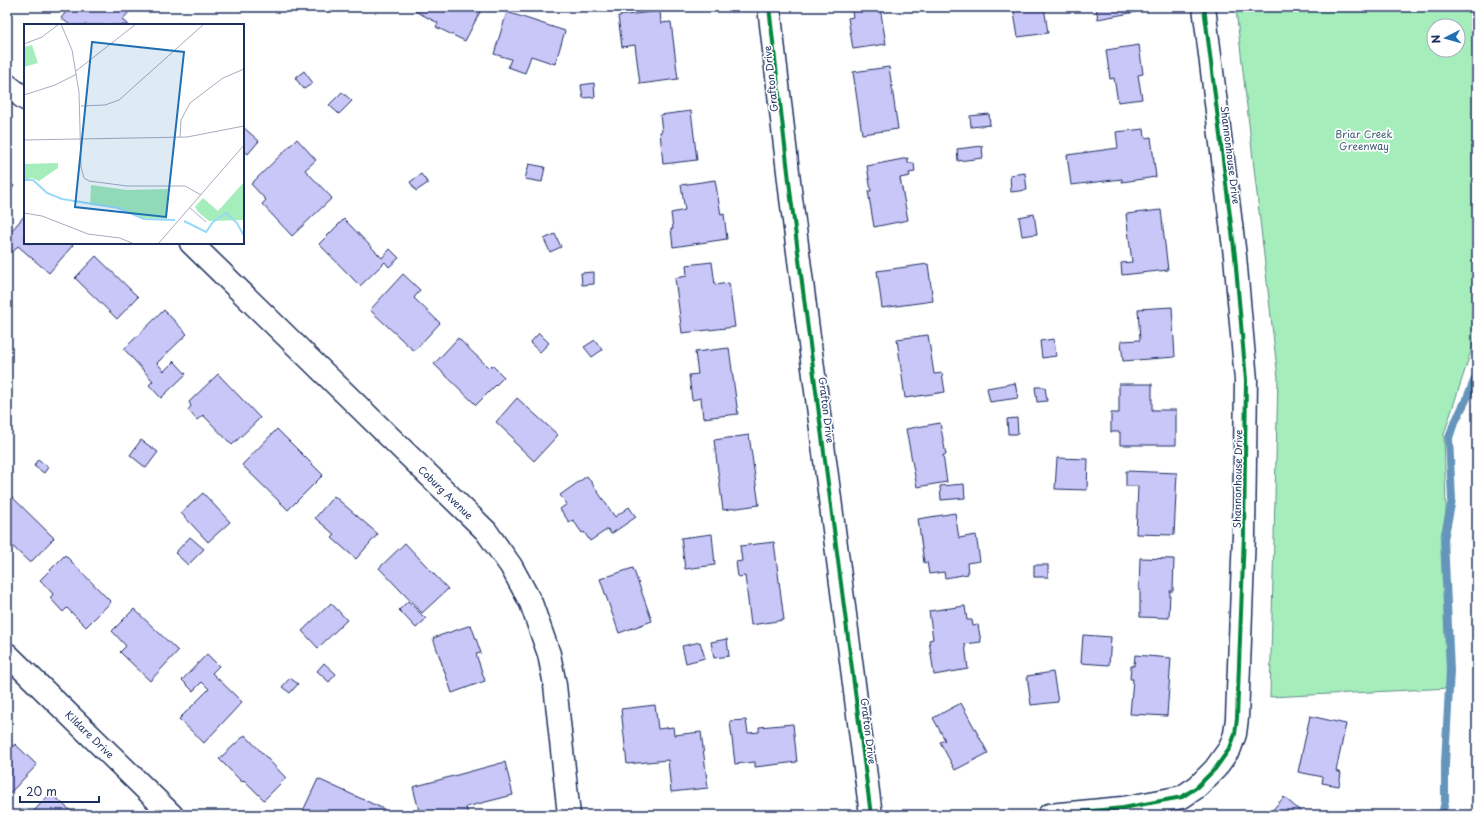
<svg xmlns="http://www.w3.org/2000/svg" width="1484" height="822" font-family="'Playpen Sans',sans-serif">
<rect width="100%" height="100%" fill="#fff"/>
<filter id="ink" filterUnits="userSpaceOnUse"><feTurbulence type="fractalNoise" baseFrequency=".025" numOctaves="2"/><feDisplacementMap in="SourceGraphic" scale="8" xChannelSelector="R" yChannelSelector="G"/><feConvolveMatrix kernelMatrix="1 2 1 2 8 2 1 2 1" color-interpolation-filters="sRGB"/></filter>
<g filter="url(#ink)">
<path fill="#a5edba" stroke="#608e8c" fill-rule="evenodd" d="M1253,7h224v326l-33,101 7,254 -181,9 8,-319 -42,-368zM1434,26h24v24h-24z"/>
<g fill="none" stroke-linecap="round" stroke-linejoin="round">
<polyline stroke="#6595ba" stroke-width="8" points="1442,815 1445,801 1445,763 1450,670 1444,539 1452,500 1449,438 1453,426 1466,400 1477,374"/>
</g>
<g fill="#c9c6f8" stroke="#1b2f5e">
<polygon points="70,7 126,7 130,11 122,20 129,25 70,25 61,18"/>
<polygon points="417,7 475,7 481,10 465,41 436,27 438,23 415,11"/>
<polygon points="851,7 880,7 886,44 853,49 848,18 853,17"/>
<polygon points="987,7 1000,7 1000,8 987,9"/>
<polygon points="1013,7 1044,7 1048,33 1018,37"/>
<polygon points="1096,7 1135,7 1136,12 1098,19"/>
<polygon points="660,11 661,23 671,22 678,79 640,84 635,45 622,47 618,16"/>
<polygon points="507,12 565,31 555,64 531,56 525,73 508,67 511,59 494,54"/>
<polygon points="1139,45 1143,74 1138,75 1142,99 1118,102 1114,78 1110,79 1106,50"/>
<polygon points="889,67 898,129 862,134 853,72"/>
<polygon points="304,71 313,83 304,89 295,78"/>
<polygon points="594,83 595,97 583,98 581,85"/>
<polygon points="342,92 352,101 339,114 329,105"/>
<polygon points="691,111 697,160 663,164 660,132 662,131 660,115"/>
<polygon points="989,114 990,125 971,127 970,116"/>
<polygon points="243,127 259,141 248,154 243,150"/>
<polygon points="1144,129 1145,138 1151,137 1156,177 1122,182 1122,179 1071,185 1067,155 1118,148 1116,132"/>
<polygon points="297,139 316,160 305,170 332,198 292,236 262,204 266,200 251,184"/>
<polygon points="982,146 983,158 958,161 957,149"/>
<polygon points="908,158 908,163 914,163 915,172 909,173 910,176 900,178 908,220 874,227 868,191 871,191 867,166"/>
<polygon points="529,164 545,167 542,182 525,179"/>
<polygon points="1025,173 1027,190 1011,192 1010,175"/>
<polygon points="421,174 428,183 416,191 410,182"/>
<polygon points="715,180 721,215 724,214 727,239 673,247 671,229 673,229 671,213 685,210 681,185"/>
<polygon points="7,181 14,186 7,196"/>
<polygon points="1161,210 1168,270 1122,275 1121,263 1132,262 1126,214"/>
<polygon points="1034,214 1037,234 1022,236 1019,217"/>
<polygon points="25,215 25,243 71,243 73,245 49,273 18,246 13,252 7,247 7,236"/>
<polygon points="344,219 382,258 390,249 399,258 389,267 385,262 360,286 319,244"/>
<polygon points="555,234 561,247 550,252 544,239"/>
<polygon points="96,256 138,297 117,319 75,278"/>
<polygon points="712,262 715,285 729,283 735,327 682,333 675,278 687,276 686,265"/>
<polygon points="928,264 933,301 882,308 877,271"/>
<polygon points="594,272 594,284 582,285 581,273"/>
<polygon points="403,274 420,290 414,298 440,323 414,351 370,310"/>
<polygon points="1172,307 1175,357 1123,361 1121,341 1140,340 1138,309"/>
<polygon points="164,310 187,334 157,363 164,371 174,361 186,374 161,398 149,385 153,381 124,349"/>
<polygon points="539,333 549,343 540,352 530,343"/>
<polygon points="928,335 934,374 942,373 945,392 905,398 897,339"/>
<polygon points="458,338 489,368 492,365 504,377 476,405 434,364"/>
<polygon points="1054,339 1056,356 1042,358 1040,341"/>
<polygon points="595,340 602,350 592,357 584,347"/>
<polygon points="729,348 738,414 703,418 701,398 692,400 689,375 698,374 695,352"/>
<polygon points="218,374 260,418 232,445 203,415 197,420 188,410 191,406 189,402"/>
<polygon points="1015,383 1018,398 990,402 987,388"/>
<polygon points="1119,384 1152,384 1152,410 1176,410 1176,445 1120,445 1120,432 1111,432 1111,413 1119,413"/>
<polygon points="1035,387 1045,387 1047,401 1037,402"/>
<polygon points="517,398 558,435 534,461 513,441 514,439 496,422"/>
<polygon points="1017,418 1018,434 1008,434 1007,419"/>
<polygon points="940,423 946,455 943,455 947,482 917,487 906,429"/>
<polygon points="277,429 323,475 288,510 242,465"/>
<polygon points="749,435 759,505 723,510 714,440"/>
<polygon points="141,440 158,452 146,468 130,455"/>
<polygon points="1057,458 1088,459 1087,490 1055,489"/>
<polygon points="38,459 48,467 44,473 34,466"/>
<polygon points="1126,471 1177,473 1174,535 1136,534 1138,486 1126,486"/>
<polygon points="587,476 615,517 629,507 636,517 611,534 608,529 590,541 584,532 582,533 573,520 569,522 560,509 567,504 560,495"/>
<polygon points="964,484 965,498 941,500 940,486"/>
<polygon points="7,492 54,538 30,563 7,541"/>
<polygon points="203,493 230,522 208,542 181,513"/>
<polygon points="334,496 378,534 356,559 332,538 335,535 315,518"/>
<polygon points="955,513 959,538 976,535 980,561 967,563 968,574 945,578 944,572 929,574 927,562 924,563 918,519"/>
<polygon points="712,534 715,565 685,569 681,538"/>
<polygon points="190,537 204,549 188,565 175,553"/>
<polygon points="774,542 784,620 751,625 745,576 738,577 736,562 742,561 740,546"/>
<polygon points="405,543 448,589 422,613 379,568"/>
<polygon points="65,555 111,602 86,627 67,608 63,612 50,598 53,594 40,580"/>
<polygon points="1140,558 1174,559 1173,591 1170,591 1169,618 1140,617 1140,589 1139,589"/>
<rect x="1034" y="565" width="14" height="12"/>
<polygon points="633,568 652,621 619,633 600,579"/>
<polygon points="408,601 426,619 416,628 399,610"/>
<polygon points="331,603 347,620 318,648 302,631"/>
<polygon points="965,606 967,620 972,620 973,626 978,625 981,642 965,644 968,669 934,675 929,640 933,639 929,611"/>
<polygon points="134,609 178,651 150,681 120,652 126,646 112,631"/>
<polygon points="471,625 481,653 476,654 485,681 452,693 433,638"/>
<polygon points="1083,635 1111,637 1109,665 1081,663"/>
<polygon points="727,639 729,656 714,658 711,642"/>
<polygon points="700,642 705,658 686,663 682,646"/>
<polygon points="207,654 219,666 212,673 242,702 204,743 179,719 209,689 202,682 193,691 182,680"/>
<polygon points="1135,655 1171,658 1167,716 1130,714 1133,679 1130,679 1131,666 1134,666"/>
<polygon points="324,663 336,674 329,682 317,671"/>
<polygon points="1053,672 1058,702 1031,705 1027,676"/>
<polygon points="290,678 298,684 290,693 282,687"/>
<polygon points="961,703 988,753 955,770 940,742 945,740 933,718"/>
<polygon points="655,705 658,729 673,727 674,735 701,732 708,788 671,792 668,760 627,764 621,709"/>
<polygon points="1310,716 1346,724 1336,771 1341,773 1339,786 1322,783 1323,777 1298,772"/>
<polygon points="746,720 748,733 759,732 759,727 793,724 797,762 755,767 755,762 735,764 730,721"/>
<polygon points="245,735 286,778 264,800 244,780 242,782 219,759"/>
<polygon points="15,744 37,765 7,796 7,752"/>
<polygon points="505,762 513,795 466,807 468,815 420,815 413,787"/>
<polygon points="318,779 384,809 381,815 301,815"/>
<polygon points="51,793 75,815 30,815"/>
<polygon points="1284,797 1305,815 1268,815"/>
</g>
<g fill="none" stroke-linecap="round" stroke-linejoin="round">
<g stroke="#1b2f5e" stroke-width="25">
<g id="minor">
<polyline points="769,7 791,198 871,815"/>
<polyline points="7,85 25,99"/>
<polyline points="191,243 486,531 511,566 531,603 549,654 555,685 569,815"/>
<polyline points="7,654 172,815"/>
<polyline points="1049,815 1123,808 1182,797 1197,787 1215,769 1230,748 1235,734 1237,718 1244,534 1246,380 1235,256 1204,7"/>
</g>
</g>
<use href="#minor" stroke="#fff" stroke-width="22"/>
<g stroke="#fff" stroke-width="6">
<g id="cycleway">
<polyline points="769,7 791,198 871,815"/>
<polyline points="1049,815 1123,808 1182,797 1197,787 1215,769 1230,748 1235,734 1237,718 1244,534 1246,380 1235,256 1204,7"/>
</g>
</g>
<use href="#cycleway" stroke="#00873e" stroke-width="4"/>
</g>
</g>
<g text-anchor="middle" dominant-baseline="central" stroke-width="3.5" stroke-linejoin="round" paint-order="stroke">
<g font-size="10" fill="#1b2f5e" stroke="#fff">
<text transform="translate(770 79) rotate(-96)">Grafton Drive</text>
<text transform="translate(1231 155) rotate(83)">Shannonhouse Drive</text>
<text transform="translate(827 410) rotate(83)">Grafton Drive</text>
<text transform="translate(1237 479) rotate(-89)">Shannonhouse Drive</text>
<text transform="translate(446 492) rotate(44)">Coburg Avenue</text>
<text transform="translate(869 731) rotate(83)">Grafton Drive</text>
<text transform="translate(90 734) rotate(44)">Kildare Drive</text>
</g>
<g font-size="10" fill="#3e5e75" stroke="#fff">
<text x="1364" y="133">Briar Creek<tspan x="1364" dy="12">Greenway</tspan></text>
</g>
</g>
<g transform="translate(24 24)">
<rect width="220" height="220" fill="#fff"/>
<path d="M8,21l6,18 -14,4v-20zM34,139v5l-19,13 -7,-3 -8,2v-16zM220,158v38l-35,1 -11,-9 -3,-5 8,-9 15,13zM67,161l36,5 41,-1 -1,30 -24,-1 -25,-11 -28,-2z" fill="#a5edba"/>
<path fill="none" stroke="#96d9f8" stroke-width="2" d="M0,156h9l14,13 15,6 56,9 26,11 31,1M160,197l22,11 7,-10 13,-9 11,10 7,13"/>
<path fill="none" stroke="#a4acbf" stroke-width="1" d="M37,0l11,26 7,42 2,75 3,11 5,3 38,5h58l16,9M0,20l18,-7 17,-13M52,47l60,-47M0,71l31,-10 22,-11M57,82l24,-1 14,-5 85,-76M156,113l1,-17 9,-17 33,-25 21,-9M0,116l163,-3 57,-11M166,184l16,14M0,189l18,3 46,18 32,4 14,6M134,220l86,-99"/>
<path fill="#1f6fb2" fill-opacity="0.15" stroke="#1f6fb2" stroke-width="2" d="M68,18l92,10 -18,165 -91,-10z"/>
<rect width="220" height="220" fill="none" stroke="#1b2f5e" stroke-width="2"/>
</g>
<rect width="1484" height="822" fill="none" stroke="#fff" stroke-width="24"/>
<rect x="12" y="12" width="1460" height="798" fill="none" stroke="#1b2f5e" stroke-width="1.5" filter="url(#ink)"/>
<g transform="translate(1446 38) rotate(264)"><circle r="19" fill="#ffffff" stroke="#a4acbf"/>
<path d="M0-3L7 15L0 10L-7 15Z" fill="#1f6fb2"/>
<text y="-6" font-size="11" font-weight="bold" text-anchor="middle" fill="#1b2f5e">N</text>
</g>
<path d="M20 796v6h79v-6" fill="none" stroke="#1b2f5e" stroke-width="2"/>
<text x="26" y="796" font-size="12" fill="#1b2f5e" stroke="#ffffff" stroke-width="3" paint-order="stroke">20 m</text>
</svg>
